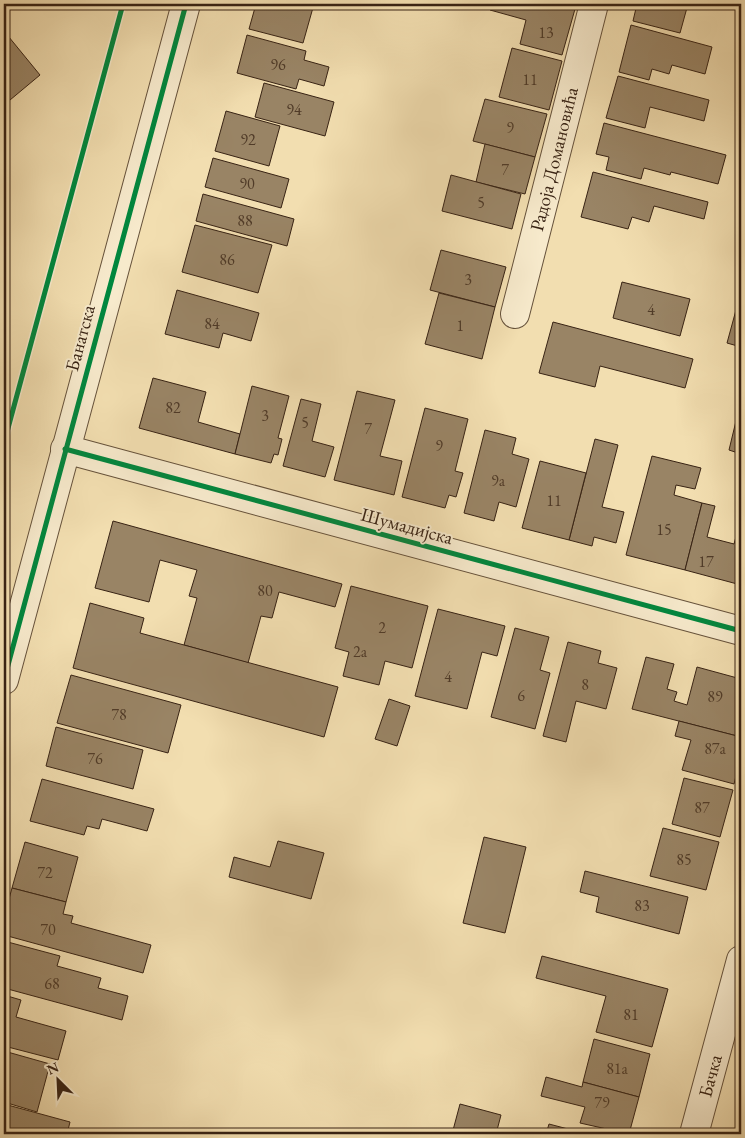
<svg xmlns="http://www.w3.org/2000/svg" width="745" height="1138" font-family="'EB Garamond',serif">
<rect width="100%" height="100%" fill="#f2deb0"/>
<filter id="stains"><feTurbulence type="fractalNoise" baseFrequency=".004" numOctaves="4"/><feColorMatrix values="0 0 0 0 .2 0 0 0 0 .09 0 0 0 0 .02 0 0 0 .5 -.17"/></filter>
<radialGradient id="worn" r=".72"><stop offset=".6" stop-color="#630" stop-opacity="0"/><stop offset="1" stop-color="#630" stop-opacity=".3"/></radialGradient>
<g fill="#998465" stroke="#382314">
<polygon points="256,4 314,4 303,43 249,29"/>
<polygon points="491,4 555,4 575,9 562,55 520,44 526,20 490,10"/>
<polygon points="637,4 688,4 680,33 633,21"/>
<polygon points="631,25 712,47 705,74 672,65 669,74 652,69 649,80 619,72"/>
<polygon points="4,31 40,75 4,105"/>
<polygon points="247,35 306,51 304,60 329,67 324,86 299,79 296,89 237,73"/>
<polygon points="512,48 562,61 549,110 499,97"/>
<polygon points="618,76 709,100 704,121 650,107 645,128 606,118"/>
<polygon points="264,83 334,102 325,136 255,117"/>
<polygon points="485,99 547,114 535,157 473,141"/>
<polygon points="226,111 280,126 269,166 215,151"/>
<polygon points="604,123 726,155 718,184 671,172 670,175 644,168 641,179 606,170 609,157 596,154"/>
<polygon points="485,144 535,157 525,194 476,182"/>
<polygon points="213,158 289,179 281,208 205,187"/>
<polygon points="593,172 708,202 704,219 654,206 649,222 632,217 628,229 581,217"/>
<polygon points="451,175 521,194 512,229 442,211"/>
<polygon points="203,194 294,219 287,246 196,221"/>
<polygon points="195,225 272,245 258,293 182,272"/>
<polygon points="441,250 506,267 495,307 430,290"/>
<polygon points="622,282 690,299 680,336 613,318"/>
<polygon points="177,290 259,313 251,341 223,333 219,348 165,334"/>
<polygon points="439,293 495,307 482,359 425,344"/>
<polygon points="736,310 741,311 741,347 727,343"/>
<polygon points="553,322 693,359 685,388 600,366 595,387 539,373"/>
<polygon points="153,378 206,392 198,422 240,434 235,454 139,428"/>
<polygon points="252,386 289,396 278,438 282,439 278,455 274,454 271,463 235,454"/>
<polygon points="357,391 395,400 380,456 402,461 394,495 334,480"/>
<polygon points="301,399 321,404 312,441 334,447 325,477 283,466"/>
<polygon points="425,408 468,419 455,471 463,473 456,497 449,495 445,508 402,497"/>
<polygon points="736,421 741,422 741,454 729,450"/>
<polygon points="485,430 516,438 512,454 529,459 516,507 499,502 494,521 464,513"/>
<polygon points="595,439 618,445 602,507 624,512 616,543 594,537 592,546 569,540"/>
<polygon points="652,456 701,468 695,489 676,485 674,495 702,503 685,570 626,555"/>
<polygon points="540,461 586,473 569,540 522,528"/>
<polygon points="702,503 715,506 707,537 734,544 741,518 741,585 685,570"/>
<polygon points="113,521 342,584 335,607 279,592 272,618 261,616 248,663 184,645 197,598 189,596 197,570 160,560 149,602 95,588"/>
<polygon points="351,586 428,606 412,668 385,661 379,685 343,676 349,652 335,648"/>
<polygon points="90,603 144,618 140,633 338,687 324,737 73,668"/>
<polygon points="438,609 505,626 497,656 482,652 467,709 415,696"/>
<polygon points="515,628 549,637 540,670 550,673 535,729 491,717"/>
<polygon points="568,642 601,651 598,663 617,668 606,709 576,701 566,742 543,736"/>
<polygon points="646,657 674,664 667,689 677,692 674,701 687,705 697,667 741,679 741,737 632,709"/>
<polygon points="71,675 181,705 168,753 57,723"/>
<polygon points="389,699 410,706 397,746 375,739"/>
<polygon points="679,721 741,737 741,756 734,784 682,770 691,740 675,736"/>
<polygon points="56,727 143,750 133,789 46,766"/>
<polygon points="684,778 733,790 720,837 672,824"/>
<polygon points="42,779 154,809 147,831 102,819 99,829 87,826 84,835 30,821"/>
<polygon points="663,828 719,842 706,890 650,876"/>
<polygon points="484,837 526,847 505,933 463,923"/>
<polygon points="278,841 324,853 311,899 229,877 234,857 270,867"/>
<polygon points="25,842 78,857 66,902 12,888"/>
<polygon points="585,871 688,897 679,934 596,912 599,897 580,892"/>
<polygon points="12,888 66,902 63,914 73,916 71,923 151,945 143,973 4,935 4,917"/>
<polygon points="4,941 60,956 57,966 101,978 98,988 128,996 122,1020 4,988"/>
<polygon points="542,956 668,989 652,1047 596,1032 606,996 536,978"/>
<polygon points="4,995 21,1000 16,1017 66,1031 58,1060 4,1046"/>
<polygon points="594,1039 650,1054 639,1097 583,1082"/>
<polygon points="4,1051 50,1064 37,1112 4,1102"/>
<polygon points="546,1077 582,1087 583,1082 639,1097 629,1134 580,1123 585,1107 541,1096"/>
<polygon points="4,1104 70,1122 67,1134 4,1134"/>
<polygon points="460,1104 501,1115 496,1134 452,1134"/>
<polygon points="549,1124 587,1134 546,1134"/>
</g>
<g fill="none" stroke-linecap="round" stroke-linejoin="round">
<g stroke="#66523b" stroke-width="30">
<g id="minor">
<polyline points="515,314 594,4"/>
<polyline points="65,449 741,631"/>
<polyline points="4,680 186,4"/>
<polyline points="694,1134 741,960"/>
</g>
</g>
<use href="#minor" stroke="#f7eacc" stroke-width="28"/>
<g stroke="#f7eacc" stroke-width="8">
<g id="cycleway">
<polyline points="4,443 123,4"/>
<polyline points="65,449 741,631"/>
<polyline points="4,680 186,4"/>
</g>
</g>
<use href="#cycleway" stroke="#00873e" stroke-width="5"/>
</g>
<g text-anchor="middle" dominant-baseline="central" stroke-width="4" stroke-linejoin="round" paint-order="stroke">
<g font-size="16" fill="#503b28">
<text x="546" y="32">13</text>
<text x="278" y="64">96</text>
<text x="530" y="79">11</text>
<text x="294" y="109">94</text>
<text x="510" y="127">9</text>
<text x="248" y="139">92</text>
<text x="505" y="169">7</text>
<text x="247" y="183">90</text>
<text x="481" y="202">5</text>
<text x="245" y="220">88</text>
<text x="227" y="259">86</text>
<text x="468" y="279">3</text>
<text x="651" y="309">4</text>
<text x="212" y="323">84</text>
<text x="460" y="325">1</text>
<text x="173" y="407">82</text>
<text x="265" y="415">3</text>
<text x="305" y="422">5</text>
<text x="368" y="428">7</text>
<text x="439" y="445">9</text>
<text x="498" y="480">9a</text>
<text x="554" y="500">11</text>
<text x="664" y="529">15</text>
<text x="706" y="561">17</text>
<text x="265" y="590">80</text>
<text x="382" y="627">2</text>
<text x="360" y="651">2a</text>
<text x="448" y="676">4</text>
<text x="585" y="684">8</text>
<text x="521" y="695">6</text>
<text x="715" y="696">89</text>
<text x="119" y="714">78</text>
<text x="715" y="748">87a</text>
<text x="95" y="758">76</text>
<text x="702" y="807">87</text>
<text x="684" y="859">85</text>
<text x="45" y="872">72</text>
<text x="642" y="905">83</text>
<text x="48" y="929">70</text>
<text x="52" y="983">68</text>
<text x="631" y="1014">81</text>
<text x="617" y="1068">81a</text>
<text x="602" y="1102">79</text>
</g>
<g font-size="19" fill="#382314" stroke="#f7eacc">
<text transform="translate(554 159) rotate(-76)">Радоја Домановића</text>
<text transform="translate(80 338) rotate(-75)">Банатска</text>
<text transform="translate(407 526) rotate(15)">Шумадијска</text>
<text transform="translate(710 1076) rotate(-75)">Бачка</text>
</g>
</g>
<rect width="745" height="1138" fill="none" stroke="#f2deb0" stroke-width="20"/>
<rect x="5" y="5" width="735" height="1128" fill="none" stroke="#382314" stroke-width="2.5"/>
<rect x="10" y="10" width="725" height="1118" fill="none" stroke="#382314"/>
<g transform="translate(58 1080) rotate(336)" stroke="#f7eacc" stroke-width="4" paint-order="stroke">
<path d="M0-4L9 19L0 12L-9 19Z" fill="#382314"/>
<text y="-8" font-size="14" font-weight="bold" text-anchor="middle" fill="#382314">N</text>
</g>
<rect width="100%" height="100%" filter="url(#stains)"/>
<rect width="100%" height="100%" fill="url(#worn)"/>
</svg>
